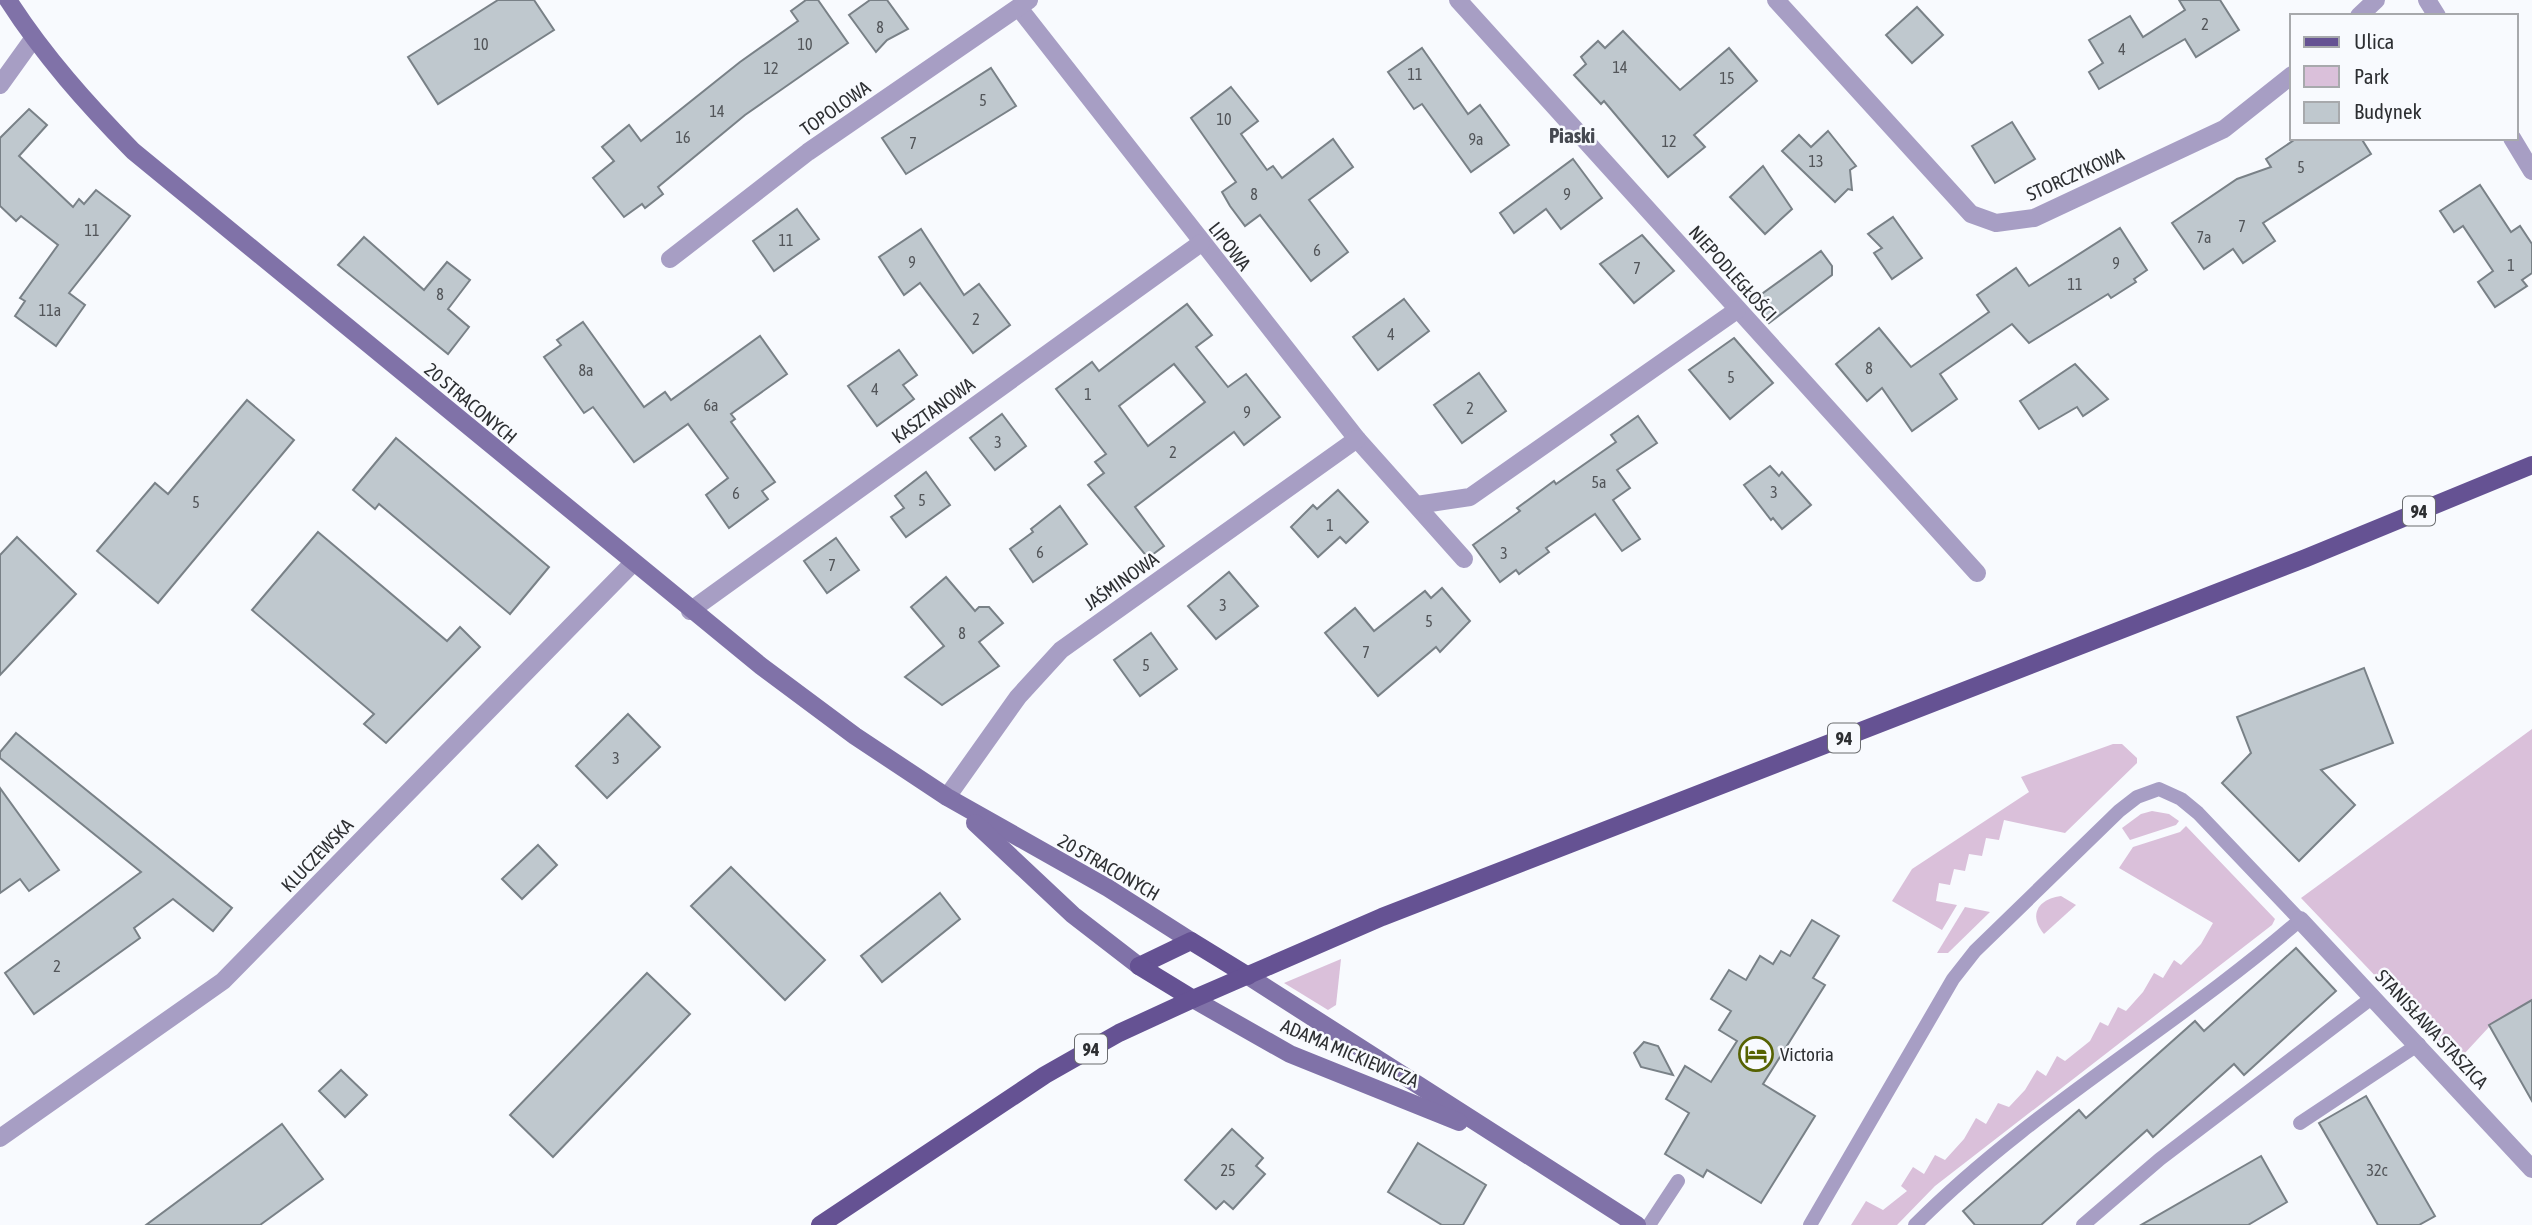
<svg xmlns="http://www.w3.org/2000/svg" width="2532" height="1225" font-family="'Asap Condensed',sans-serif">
<rect width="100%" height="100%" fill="#f8fafe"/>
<g fill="#dac0da">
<polygon points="2532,729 2532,1002 2489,1027 2464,1054 2445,1049 2301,898"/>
<polygon points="2113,744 2122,744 2137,758 2137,763 2065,833 2004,820 1999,840 1986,838 1982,856 1969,854 1965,871 1954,869 1950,885 1939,883 1936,901 1957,905 1942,930 1892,901 1912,869 2029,792 2021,777"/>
<polygon points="2152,811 2169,814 2179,821 2176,825 2130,840 2122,828 2141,814"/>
<polygon points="2186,826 2275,919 2272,925 1935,1186 1897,1225 1851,1225 1866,1201 1883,1210 1907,1191 1901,1186 1913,1167 1924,1174 1935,1155 1945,1160 1964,1139 1976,1118 1986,1124 1998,1103 2009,1107 2025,1090 2037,1070 2046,1076 2057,1056 2065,1061 2090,1041 2100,1022 2108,1026 2118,1007 2126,1011 2143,992 2154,973 2163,978 2174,960 2181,965 2201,944 2213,923 2119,868 2133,847 2180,832"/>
<path d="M2061,896l15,9 -32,29c-16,-19 -6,-35 17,-38z"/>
<polygon points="1965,907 1990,912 1948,953 1937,953"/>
<polygon points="1341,959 1336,1005 1328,1010 1284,983"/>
</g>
<g fill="#bfc8ce" stroke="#798187" stroke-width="2" fill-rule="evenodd">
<polygon points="498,0 534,0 554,30 438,104 408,57"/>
<polygon points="806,0 818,0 848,43 745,115 658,187 663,194 645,208 642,204 624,217 593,178 614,161 602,147 629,125 641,141 740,62 798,21 791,11"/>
<polygon points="870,0 887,0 908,29 887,40 876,52 849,15"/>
<polygon points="2179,0 2220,0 2239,30 2196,57 2185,39 2099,89 2089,72 2103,63 2089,40 2130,16 2143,37 2185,10"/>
<polygon points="1917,7 1943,35 1912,63 1886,35"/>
<polygon points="1623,31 1680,90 1729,48 1757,81 1694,135 1705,147 1668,177 1604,101 1601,104 1574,75 1586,64 1581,57 1598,41 1605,48"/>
<polygon points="1422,48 1468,114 1480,105 1509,145 1471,172 1422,104 1414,109 1388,72"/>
<polygon points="991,68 1016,106 906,174 882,138"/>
<polygon points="1231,87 1258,121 1241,134 1267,170 1273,166 1282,178 1333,139 1353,167 1309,200 1348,252 1311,281 1260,215 1245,226 1230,206 1222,192 1236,182 1191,118"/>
<polygon points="29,109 47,125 19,156 73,207 79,199 84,204 96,190 130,216 69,293 85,305 56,346 15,316 25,301 20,298 58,245 21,216 16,221 0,206 0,138"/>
<polygon points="2012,122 2035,159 1995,183 1972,146"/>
<polygon points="1828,131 1856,166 1850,170 1852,190 1848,189 1835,202 1782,151 1799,135 1811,147"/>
<polygon points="2297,138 2361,138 2371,154 2263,223 2275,241 2243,263 2233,249 2204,269 2172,223 2237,179 2271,167 2266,159"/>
<polygon points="1573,159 1602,198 1561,229 1546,209 1514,233 1500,213"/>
<polygon points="1763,166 1792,209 1765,234 1730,197"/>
<polygon points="2480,185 2511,232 2520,226 2532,244 2532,273 2522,280 2527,286 2495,307 2478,282 2493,271 2463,226 2454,232 2440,211"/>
<polygon points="797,209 819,239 774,271 753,241"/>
<polygon points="1893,217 1922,258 1892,279 1874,253 1882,248 1868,234"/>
<polygon points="2120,228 2147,270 2134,279 2136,282 2111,298 2108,294 2029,343 2012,324 1940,374 1957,399 1912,431 1882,388 1867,401 1836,364 1879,328 1911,367 1989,312 1977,295 2016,268 2029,286"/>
<polygon points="921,229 964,295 979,284 1010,325 973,353 920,283 904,295 879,257"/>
<polygon points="1642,235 1674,271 1634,303 1600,264"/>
<polygon points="364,237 424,290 447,262 470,280 448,309 469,327 448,354 338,265"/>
<polygon points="1821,251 1832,266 1832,275 1769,323 1752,301"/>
<polygon points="1404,299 1429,331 1378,370 1353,337"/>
<path d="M1187,304l25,31 -16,12 32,40 18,-13 34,43 -36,28 -10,-13 -99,75 29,39 -16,12 -60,-73 16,-12 -9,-11 11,-8 -50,-65 36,-27 7,9zM1174,364l31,38 -57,44 -29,-40z"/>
<polygon points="583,322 644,407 665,392 671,400 760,336 787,374 731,414 735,419 731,422 775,482 762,491 768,499 729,528 706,495 728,478 688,424 634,462 593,407 584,413 544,357 561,345 557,340"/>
<polygon points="1734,338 1773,383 1730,419 1689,370"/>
<polygon points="899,350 917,375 903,385 914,399 877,426 848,386"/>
<polygon points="2075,364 2108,399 2083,416 2077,407 2039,429 2020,401"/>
<polygon points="1479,373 1506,411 1462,443 1434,405"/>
<polygon points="247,400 294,440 158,603 97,551 155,483 168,494"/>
<polygon points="1002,414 1026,446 995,470 970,438"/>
<polygon points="1638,416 1657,443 1617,470 1630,488 1613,500 1640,539 1622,551 1595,514 1546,548 1549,552 1519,574 1516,570 1500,582 1473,545 1520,511 1517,508 1554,481 1556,484 1616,442 1611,435"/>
<polygon points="396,438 549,567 510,614 379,504 375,509 353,490"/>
<polygon points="1770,466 1779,476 1782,472 1811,505 1782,529 1773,518 1771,520 1744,485"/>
<polygon points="926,472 950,505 906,537 891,517 904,508 895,496"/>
<polygon points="1338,490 1368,522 1346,543 1340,537 1318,557 1291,527 1313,505 1317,509"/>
<polygon points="1060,506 1087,544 1033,582 1010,549 1033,532 1031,529"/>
<polygon points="318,532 447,641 460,627 480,647 386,743 364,724 374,714 252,610"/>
<polygon points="17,537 76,594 0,675 0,555"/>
<polygon points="836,538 859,570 827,593 804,561"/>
<polygon points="1229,572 1258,606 1216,639 1188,606"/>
<polygon points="946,577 975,611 979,607 989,607 1003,623 979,642 999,666 942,705 905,677 944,646 911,607"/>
<polygon points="1442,588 1470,621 1440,652 1436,647 1378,696 1325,633 1355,608 1374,631 1425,591 1431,598"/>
<polygon points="1151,633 1177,669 1140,696 1114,660"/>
<polygon points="2364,668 2393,743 2321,770 2355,805 2299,861 2222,783 2251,753 2237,717"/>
<polygon points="628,714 660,747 607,798 576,766"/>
<polygon points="16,733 232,908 213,931 173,899 134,928 140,938 34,1014 5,973 141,872 0,758 0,752"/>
<polygon points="0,788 59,870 29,891 20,879 0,893"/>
<polygon points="538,845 557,865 522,899 502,879"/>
<polygon points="731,867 825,960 785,1000 691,906"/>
<polygon points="940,893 960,919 882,982 861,956"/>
<polygon points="1812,920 1839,936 1813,978 1825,985 1763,1084 1815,1116 1761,1203 1707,1170 1703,1177 1665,1154 1689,1113 1666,1099 1685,1066 1711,1082 1737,1041 1719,1030 1731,1011 1711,999 1729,970 1746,980 1760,956 1773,964 1781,951 1790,956"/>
<polygon points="2296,948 2336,991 2244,1075 2234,1064 2153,1137 2147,1130 2041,1225 1975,1225 1963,1211 2079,1110 2086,1118 2195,1021 2204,1031"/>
<polygon points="647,973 690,1014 553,1157 510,1115"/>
<polygon points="2532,1000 2532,1101 2489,1025"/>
<polygon points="1644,1042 1658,1046 1673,1075 1641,1067 1634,1053"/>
<polygon points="341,1070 367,1095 345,1117 319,1091"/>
<polygon points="2366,1096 2435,1216 2419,1225 2378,1225 2319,1123"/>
<polygon points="282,1124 323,1179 260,1225 146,1225"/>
<polygon points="1232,1129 1263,1158 1256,1166 1265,1174 1233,1209 1224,1201 1216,1209 1185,1180"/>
<polygon points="1418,1143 1486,1185 1463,1225 1442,1225 1388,1192"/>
<polygon points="2261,1156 2287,1202 2248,1225 2141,1225"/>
</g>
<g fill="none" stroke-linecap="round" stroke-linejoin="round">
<g stroke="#a79ec4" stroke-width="14">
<polyline points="2300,1123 2419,1044"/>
<polyline points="1649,1225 1678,1181"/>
<path d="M1810,1225l143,-246 22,-28 144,-140 18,-14 22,-8 22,10 17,14 102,107c-122,106 -271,190 -385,305"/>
<polyline points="2083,1225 2160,1159 2373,997"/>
</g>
<g stroke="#a79ec4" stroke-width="18">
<polyline points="1458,0 1977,573"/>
<polyline points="1776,0 1971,214 1996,223 2034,218 2224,129 2292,75"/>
<polyline points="2427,0 2437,16"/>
<polyline points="1019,8 1357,439 1464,559"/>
<polyline points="2359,16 2376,0"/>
<polyline points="0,85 33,39"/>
<polyline points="2512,138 2532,171"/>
<polyline points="670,259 808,152 1029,0"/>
<polyline points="1417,505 1470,497 1737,310"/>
<polyline points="690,611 1201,243"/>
<polyline points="947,797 1018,697 1061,650 1357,439"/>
<polyline points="2300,920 2532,1169"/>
<polyline points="0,1138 223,981 633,563"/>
</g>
<g stroke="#8072a8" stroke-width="18">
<path d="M8,0c36,56 79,104 125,151l628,515 94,70 92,61 161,91 83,53"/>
<polyline points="975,823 1073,915 1139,966"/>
<polyline points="1248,976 1637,1225"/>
<polyline points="1193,999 1290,1054 1459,1122"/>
</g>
<g stroke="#655293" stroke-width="18">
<polyline points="1139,966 1191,941 1248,976"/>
<polyline points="1139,966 1193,999"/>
<polyline points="820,1225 1045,1075 1119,1033 1193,999 1382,917 2306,558 2532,465"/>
</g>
</g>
<defs>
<g id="hotel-ring" transform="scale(1.75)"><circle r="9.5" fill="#f8fafe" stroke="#566202" stroke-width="1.5"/><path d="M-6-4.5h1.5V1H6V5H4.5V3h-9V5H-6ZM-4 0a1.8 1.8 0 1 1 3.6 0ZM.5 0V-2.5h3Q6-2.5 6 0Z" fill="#566202"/></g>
</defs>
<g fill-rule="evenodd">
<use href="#hotel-ring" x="1756" y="1054"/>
</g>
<g text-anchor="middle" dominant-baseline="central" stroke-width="5" stroke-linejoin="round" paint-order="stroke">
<g font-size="16" fill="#525559">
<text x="2205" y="24">2</text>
<text x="880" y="27">8</text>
<text x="481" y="44">10</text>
<text x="805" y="44">10</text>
<text x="2122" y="49">4</text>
<text x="1620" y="67">14</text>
<text x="771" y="68">12</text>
<text x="1415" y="74">11</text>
<text x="1727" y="78">15</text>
<text x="983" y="100">5</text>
<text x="717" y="111">14</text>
<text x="1224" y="119">10</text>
<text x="683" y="137">16</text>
<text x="1476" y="139">9a</text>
<text x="1669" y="141">12</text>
<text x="913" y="143">7</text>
<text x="1816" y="161">13</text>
<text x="2301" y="167">5</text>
<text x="1254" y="194">8</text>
<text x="1567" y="194">9</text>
<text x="2242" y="226">7</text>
<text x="92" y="230">11</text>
<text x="2204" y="237">7a</text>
<text x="786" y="240">11</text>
<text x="1317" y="250">6</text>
<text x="912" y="262">9</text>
<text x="2116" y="263">9</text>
<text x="2511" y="265">1</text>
<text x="1637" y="268">7</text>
<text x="2075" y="284">11</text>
<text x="440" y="294">8</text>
<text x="50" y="310">11a</text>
<text x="976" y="319">2</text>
<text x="1391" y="334">4</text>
<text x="1869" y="368">8</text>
<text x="586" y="370">8a</text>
<text x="1731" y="377">5</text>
<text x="875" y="389">4</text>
<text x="1088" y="394">1</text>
<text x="711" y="405">6a</text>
<text x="1470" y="408">2</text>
<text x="1247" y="412">9</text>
<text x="998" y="442">3</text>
<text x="1173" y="452">2</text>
<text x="1599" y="482">5a</text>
<text x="1774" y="492">3</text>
<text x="736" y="493">6</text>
<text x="922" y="500">5</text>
<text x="196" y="502">5</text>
<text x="1330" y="525">1</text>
<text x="1040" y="552">6</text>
<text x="1504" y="553">3</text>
<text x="832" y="565">7</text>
<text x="1223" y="605">3</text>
<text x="1429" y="621">5</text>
<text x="962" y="633">8</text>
<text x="1366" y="652">7</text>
<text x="1146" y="665">5</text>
<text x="616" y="758">3</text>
<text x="57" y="966">2</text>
<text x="1228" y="1170">25</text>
<text x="2377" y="1170">32c</text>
</g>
<g fill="#f8fafe" stroke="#6a6c6f" stroke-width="2">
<rect x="2403" y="496.5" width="32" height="29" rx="5"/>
<rect x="1828" y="723.5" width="32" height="29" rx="5"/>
<rect x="1075" y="1034.5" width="32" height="29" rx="5"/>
</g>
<g font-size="18" font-weight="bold" fill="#2d2f32">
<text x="2419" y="511">94</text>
<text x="1844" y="738">94</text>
<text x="1091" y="1049">94</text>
</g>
<g font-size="19" fill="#2d2f32" stroke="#f8fafe">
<text transform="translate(835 108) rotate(-35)">TOPOLOWA</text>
<text transform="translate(2075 174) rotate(-24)">STORCZYKOWA</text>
<text transform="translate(1230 246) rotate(52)">LIPOWA</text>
<text transform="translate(1733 273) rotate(48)">NIEPODLEGŁOŚCI</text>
<text transform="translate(471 403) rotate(40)">20 STRACONYCH</text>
<text transform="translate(933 410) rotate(-36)">KASZTANOWA</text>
<text transform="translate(1121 581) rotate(-35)">JAŚMINOWA</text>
<text transform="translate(317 855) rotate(-46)">KLUCZEWSKA</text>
<text transform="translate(1109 867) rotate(30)">20 STRACONYCH</text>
<text transform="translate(2432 1029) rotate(47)">STANISŁAWA STASZICA</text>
<text transform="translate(1350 1053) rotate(23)">ADAMA MICKIEWICZA</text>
</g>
<g font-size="19" fill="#2d2f32" stroke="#f8fafe" text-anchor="start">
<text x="1780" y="1054">Victoria</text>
</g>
<g font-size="21" font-weight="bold" fill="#464951" stroke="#f8fafe">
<text x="1572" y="135">Piaski</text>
</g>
</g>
<rect x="2290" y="14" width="228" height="126" fill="#f8fafe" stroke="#a7a9ac" stroke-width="2"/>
<rect x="2304" y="37" width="35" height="10" fill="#655293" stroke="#a7a9ac" stroke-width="2"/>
<text x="2354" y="49" font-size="21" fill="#2d2f32">Ulica</text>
<rect x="2304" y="66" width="35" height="21" fill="#dac0da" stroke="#a7a9ac" stroke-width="2"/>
<text x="2354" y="84" font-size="21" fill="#2d2f32">Park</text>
<rect x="2304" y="102" width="35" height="21" fill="#bfc8ce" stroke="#a7a9ac" stroke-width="2"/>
<text x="2354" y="119" font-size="21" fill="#2d2f32">Budynek</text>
</svg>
